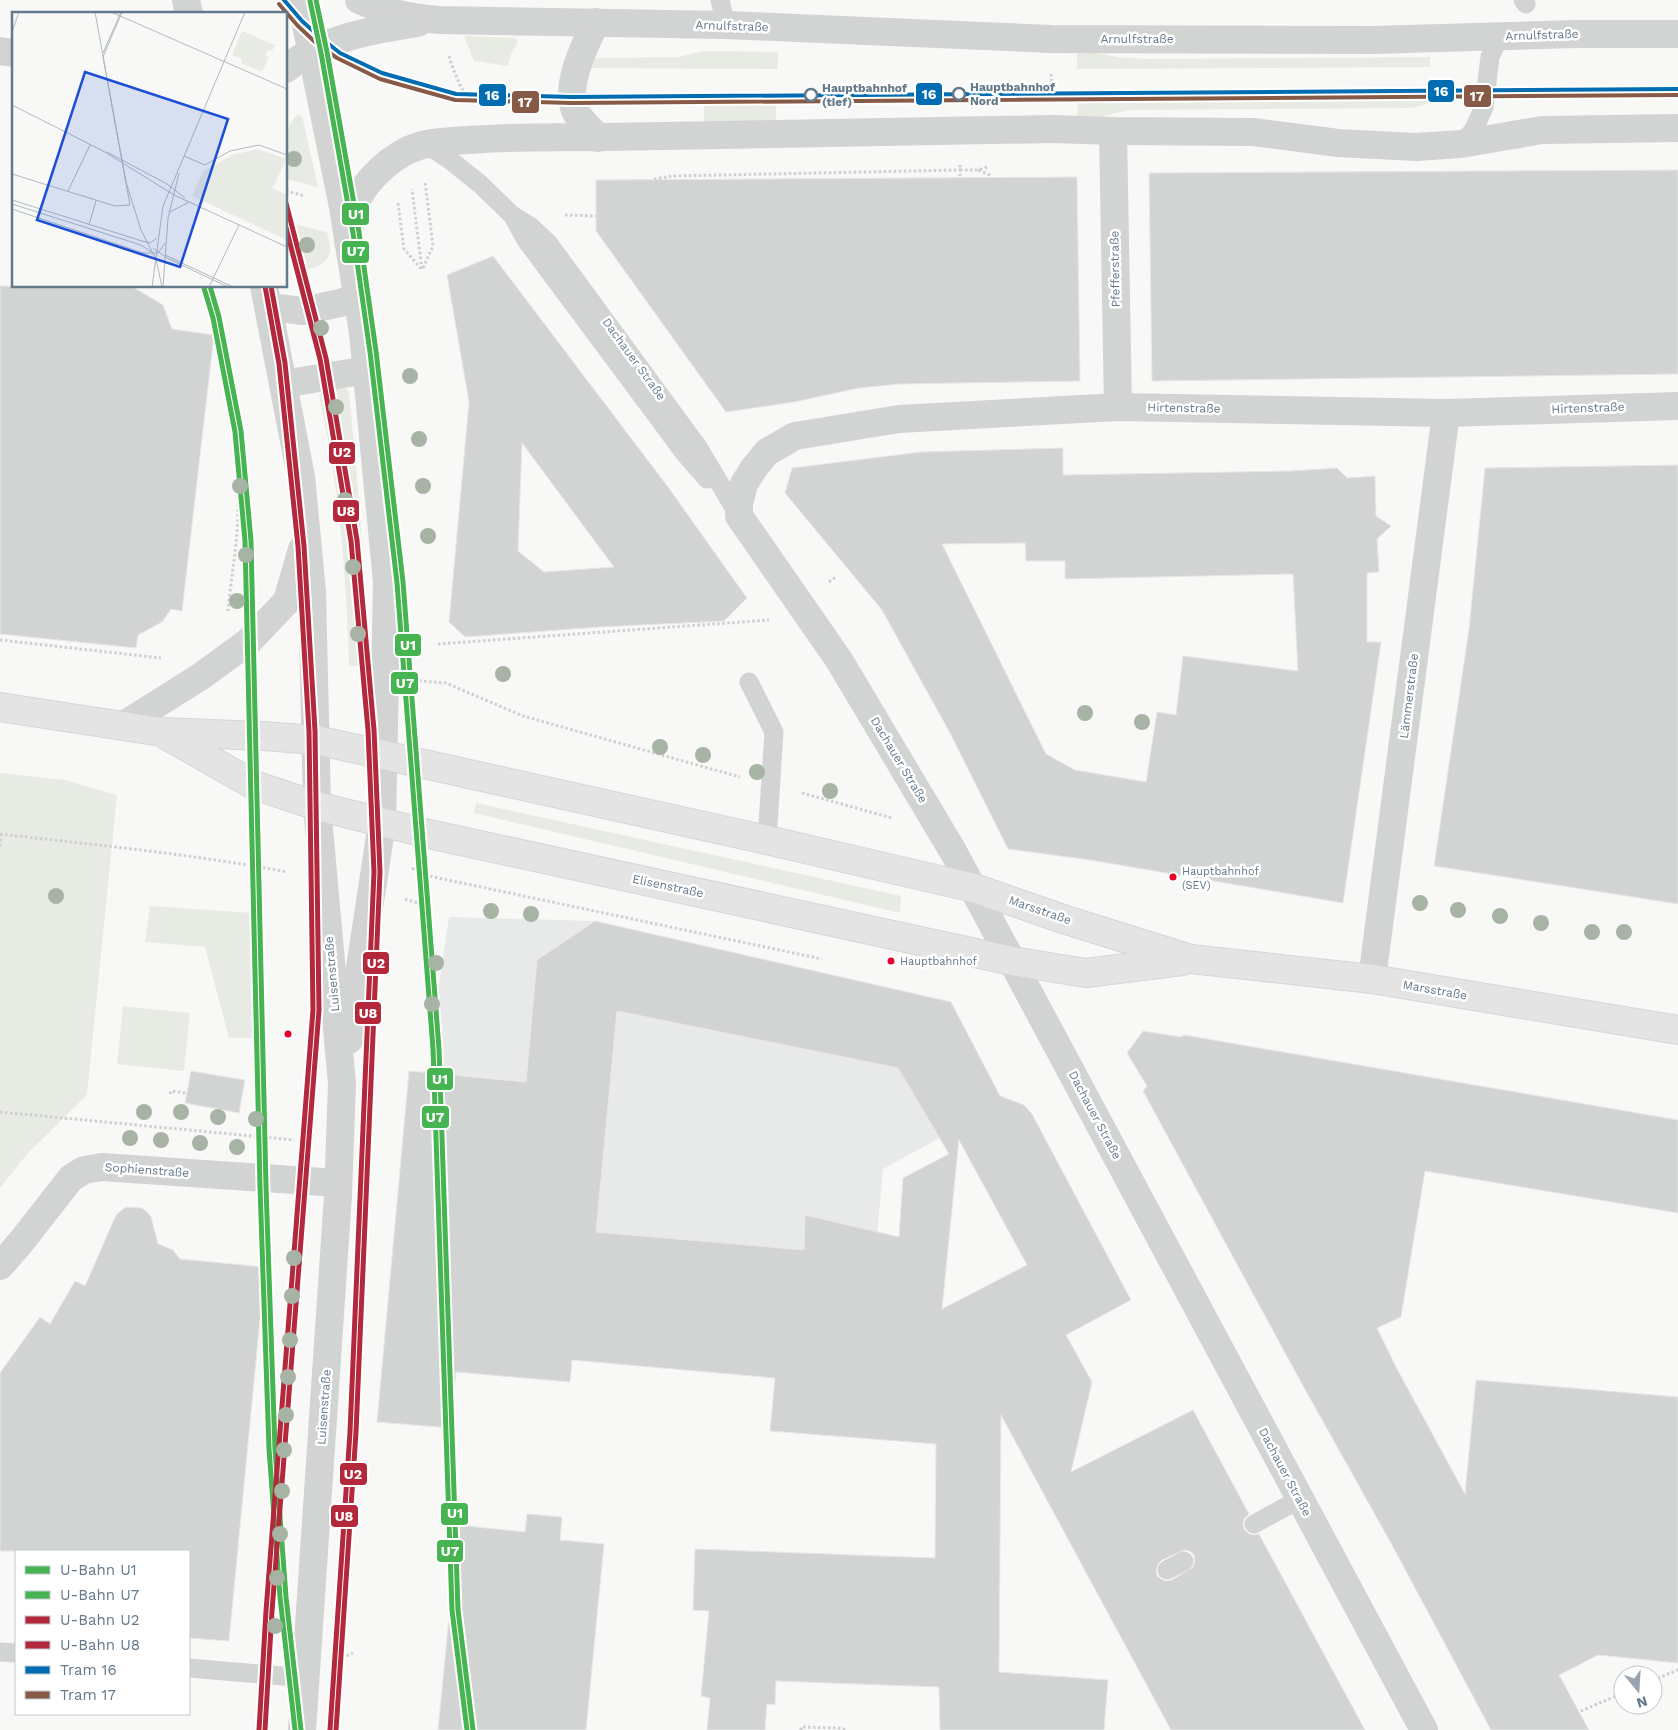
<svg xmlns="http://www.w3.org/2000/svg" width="1678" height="1730" font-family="'Work Sans',sans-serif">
<rect width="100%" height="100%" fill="#f8f8f6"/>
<polygon fill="#e8e9e9" points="449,917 595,921 951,1002 1004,1103 883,1169 865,1370 792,1380 572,1360 570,1382 456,1372 451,1428 377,1422 409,1071 429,1072 433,1024"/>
<g fill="#e8ebe4">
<polygon points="464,36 516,38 518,42 511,54 508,66 474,61"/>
<polygon points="1077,49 1117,57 1147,59 1430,57 1430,67 1077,69"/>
<polygon points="703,51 778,52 778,69 585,68 593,58 679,57"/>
<path d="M1078,98h355c-6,8 -16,9 -25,10l-274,2c-20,2 -37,9 -57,12z"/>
<rect x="704" y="105" width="72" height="18"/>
<path d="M300,114l3,6 15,67 -32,-8c0,-17 -5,-57 14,-65z"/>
<path d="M286,222l41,10c1,6 4,14 3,19 -1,13 -22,23 -33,15 -11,-8 -11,-33 -11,-44z"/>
<path d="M346,388l3,5c9,91 17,181 18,273h-18c-2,-71 -7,-141 -18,-210 -3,-20 -8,-40 -12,-60l3,-5z"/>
<polygon points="0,773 65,780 117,795 87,1095 27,1154 0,1188"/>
<polygon points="476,803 901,896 900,913 474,813"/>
<polygon points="150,906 254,913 259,1038 229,1038 205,947 145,942"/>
<polygon points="123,1006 190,1013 184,1071 117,1064"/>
</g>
<g fill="#d2d4d4" stroke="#e7e7e6" fill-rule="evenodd">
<polygon points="1678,170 1678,374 1152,381 1149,173"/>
<polygon points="1077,177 1080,381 900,384 859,388 794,402 726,412 596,231 596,180"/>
<path d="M493,256l175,231 79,111 -23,23 -124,6 -135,10 -16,-15 20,-220 -22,-127zM522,443l92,124 -70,5 -26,-21z"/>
<polygon points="0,286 131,286 163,305 172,329 214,335 182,611 171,609 162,622 138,635 136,648 0,634"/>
<path d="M1063,448v27l228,-4 46,-3 10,10 28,-2 1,40 15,10 -14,13 2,33 -12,1v69h14l-38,261 -253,-43 -82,-11 -58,-116 -68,-123 -97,-117 7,-25 129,-16zM1025,543l1,18h39v18l228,-5 5,97 -115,-15 -7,59 -19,-3 -11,70 -71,-12 -29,-16 -104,-210z"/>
<polygon points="1678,465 1678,904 1434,866 1469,629 1485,468"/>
<path d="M595,921l356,81 49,94 24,9 8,9 99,186 -65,35 26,47 -21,90 122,-62 56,104 -5,5 -1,4 1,6 5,5 5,1 5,-1 106,196h-194l-170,-315 -2,257 109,8 -4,50h-164l-1,-43 -163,-6 -1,24 -8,-1 -2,26h-58l3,-32 -9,-2 8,-85 -16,-1 2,-61 240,9 1,-114 -166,-13 5,-53 -203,-18 -2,22 -114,-10 -5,56 -74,-6 32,-351 117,11 11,-122zM617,1011l281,57 51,86 -46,24 -4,59 -94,-22 -1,35 -208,-18zM959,1140l68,125 -85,44 16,-160zM1184,1550l6,1 4,4 1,6 -2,6 -21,13 -6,1 -5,-2 -4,-3 -1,-6 2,-6 4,-4z"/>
<polygon points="1143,1031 1181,1037 1184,1035 1678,1120 1678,1213 1425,1171 1401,1317 1377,1328 1396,1367 1465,1494 1476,1380 1678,1397 1678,1663 1598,1655 1559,1675 1589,1730 1491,1730 1392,1545 1302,1384 1143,1091 1147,1086 1127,1053"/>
<polygon points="191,1071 245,1080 239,1113 185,1103"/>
<polygon points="126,1207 142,1208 147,1212 151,1217 158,1244 173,1250 180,1259 265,1267 229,1641 189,1638 189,1551 0,1551 0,1373 40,1317 50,1324 75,1281 85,1286 113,1222 117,1214"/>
<polygon points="527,1514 562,1517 560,1540 604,1544 586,1730 438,1730 458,1525 525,1532"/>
</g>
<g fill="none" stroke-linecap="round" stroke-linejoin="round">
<g stroke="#d4d6d6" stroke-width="30">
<g id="secondary">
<polyline points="0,707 162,732 263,736 316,740 767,840 974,888 1063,919 1191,959 1372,979 1678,1030"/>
<polyline points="166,735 254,785 317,806 429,834 1012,961 1086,973 1182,961"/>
</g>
</g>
<g stroke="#cecfd0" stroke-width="3" stroke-dasharray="2.5 2.5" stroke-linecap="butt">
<path d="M449,56c5,17 12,33 22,48"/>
<polyline points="1051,74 1052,95"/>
<polyline points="960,165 960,170 978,170"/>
<polyline points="987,167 978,170 992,176"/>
<polyline points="654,179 673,176 960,170 960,178"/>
<polyline points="286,191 305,196"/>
<polyline points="398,203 404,249 422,270 412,189"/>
<polyline points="565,215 596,216"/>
<polyline points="423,268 433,246 425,182"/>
<path d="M214,286c14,74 26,148 24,223 0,33 -7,68 -10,102"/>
<polyline points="829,582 836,577"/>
<polyline points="0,640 161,658"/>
<polyline points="438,644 769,620"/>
<polyline points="419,681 446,683 523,716 740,777"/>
<polyline points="802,793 892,818"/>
<path d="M0,834c96,11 192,20 287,38"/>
<polyline points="0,846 1,834"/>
<polyline points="412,868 424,875 822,959"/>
<polyline points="405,899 418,903"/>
<polyline points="170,1094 171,1091 192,1094"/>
<polyline points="0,1112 294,1140"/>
<polyline points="342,1658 353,1653"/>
<polyline points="1653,1680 1678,1670"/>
<polyline points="1567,1717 1623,1693"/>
<polyline points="801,1730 801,1727 838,1728 847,1730"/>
</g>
<g stroke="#d2d3d3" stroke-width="19">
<polyline points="720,0 726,25"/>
<polyline points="1523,0 1526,4"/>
<polyline points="426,144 450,160 480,184 512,215 530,226 549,244 698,447 739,516"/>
<polyline points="1461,144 1473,131 1484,107 1490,57 1499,37"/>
<polyline points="515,220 526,240 686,455 707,479"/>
<polyline points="749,682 774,732 767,840"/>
<polyline points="1254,1524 1300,1499"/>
<polyline points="1167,1570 1184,1561"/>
<polyline points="0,1652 16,1653"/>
<polyline points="189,1668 306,1678"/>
</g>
<g stroke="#d2d3d3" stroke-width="28">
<polyline points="186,0 189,14"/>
<polyline points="301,0 343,207 363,333 387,582 382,823 349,1040"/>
<path d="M359,0c30,13 47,17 80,20l287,5 325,14 322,1 204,-6h101"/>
<path d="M596,22c-11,22 -34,68 -19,92 6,9 15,16 21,24"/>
<polyline points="0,51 14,53"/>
<path d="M286,69c36,-31 86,-39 132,-46"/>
<polyline points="1113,131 1118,407"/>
<path d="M348,241c1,-12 2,-26 7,-37 11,-25 38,-50 64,-58 16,-5 32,-5 49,-6 45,-4 91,-2 137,-3 149,-2 298,-5 447,-8l61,2 140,1 85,11 78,4 45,-3 81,-14 136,-2"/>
<polyline points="264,286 301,477 312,591 317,806 342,1084 338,1195 302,1730"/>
<polyline points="269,307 304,311 340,303 356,297"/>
<polyline points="283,384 367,370"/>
<polyline points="122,726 200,677 248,642 287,601 302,549"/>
<polyline points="1372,979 1446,413"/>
<polyline points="0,1266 21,1242 71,1178 84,1170 102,1167 338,1183"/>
<polyline points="1424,1730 954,853 839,660 739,516 739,504 744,484 754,468 767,452 795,436 899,419 1118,407 1446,413 1678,406"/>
</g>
<use href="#secondary" stroke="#e4e4e4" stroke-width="28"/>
<polyline stroke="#c7c8ca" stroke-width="1" points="281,0 303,36"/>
<g stroke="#fff" stroke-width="8">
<polyline id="tram-1" points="284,0 302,21 321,38 340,53 382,73 456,94 572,97 1678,89"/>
</g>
<g stroke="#fff" stroke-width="8">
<polyline id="tram-2" points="279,4 297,25 317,44 337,58 380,79 455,100 572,103 1678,95"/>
</g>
<use href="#tram-1" stroke="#006cb2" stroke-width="4"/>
<use href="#tram-2" stroke="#865a46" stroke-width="4"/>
<g stroke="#fff" stroke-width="9">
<g id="metro-1">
<polyline points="316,0 327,52 359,232 376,351 403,582 439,1049 458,1610 473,1730"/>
<polyline points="210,286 219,317 241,431 251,541 266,1187 275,1449 286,1597 301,1730"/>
</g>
</g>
<g stroke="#fff" stroke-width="9">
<g id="metro-2">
<polyline points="310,1 321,53 353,233 370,352 397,583 433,1049 452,1610 467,1730"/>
<polyline points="204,288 213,318 235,432 245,541 260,1187 269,1449 280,1597 295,1730"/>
</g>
</g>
<g stroke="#fff" stroke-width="9">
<g id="metro-3">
<polyline points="286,203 326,358 357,540 374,730 380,872 356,1432 336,1730"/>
<polyline points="259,1730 266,1611 313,1010 309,731 298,546 279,364 265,286"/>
</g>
</g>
<g stroke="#fff" stroke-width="9">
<g id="metro-4">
<polyline points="286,228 320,359 351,541 368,730 374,872 350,1432 330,1730"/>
<polyline points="265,1730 272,1611 319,1010 315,731 304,546 285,363 271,286"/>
</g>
</g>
<use href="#metro-1" stroke="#46b450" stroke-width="5"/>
<use href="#metro-2" stroke="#46b450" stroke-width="5"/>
<use href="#metro-3" stroke="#b4283c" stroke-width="5"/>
<use href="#metro-4" stroke="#b4283c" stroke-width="5"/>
</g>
<g fill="#a7b3a4">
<circle cx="294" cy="159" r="8"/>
<circle cx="307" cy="245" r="8"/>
<circle cx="321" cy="328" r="8"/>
<circle cx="410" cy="376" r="8"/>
<circle cx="336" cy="407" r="8"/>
<circle cx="419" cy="439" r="8"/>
<circle cx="240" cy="486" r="8"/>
<circle cx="423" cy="486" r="8"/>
<circle cx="345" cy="500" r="8"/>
<circle cx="428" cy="536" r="8"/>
<circle cx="246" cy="555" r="8"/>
<circle cx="353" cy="567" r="8"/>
<circle cx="237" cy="601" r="8"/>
<circle cx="358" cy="634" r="8"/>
<circle cx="503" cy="674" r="8"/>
<circle cx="1085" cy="713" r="8"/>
<circle cx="1142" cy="722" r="8"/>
<circle cx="660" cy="747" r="8"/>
<circle cx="703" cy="755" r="8"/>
<circle cx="757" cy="772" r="8"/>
<circle cx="830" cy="791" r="8"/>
<circle cx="56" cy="896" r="8"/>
<circle cx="1420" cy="903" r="8"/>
<circle cx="1458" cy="910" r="8"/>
<circle cx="491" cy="911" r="8"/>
<circle cx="531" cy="914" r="8"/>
<circle cx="1500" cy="916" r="8"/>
<circle cx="1541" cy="923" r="8"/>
<circle cx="1592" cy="932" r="8"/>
<circle cx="1624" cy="932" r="8"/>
<circle cx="436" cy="963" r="8"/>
<circle cx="432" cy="1004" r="8"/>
<circle cx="144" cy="1112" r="8"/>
<circle cx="181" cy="1112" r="8"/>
<circle cx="218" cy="1117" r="8"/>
<circle cx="256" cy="1119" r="8"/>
<circle cx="130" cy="1138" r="8"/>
<circle cx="161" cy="1140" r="8"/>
<circle cx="200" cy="1143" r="8"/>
<circle cx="237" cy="1147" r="8"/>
<circle cx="294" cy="1258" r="8"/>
<circle cx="292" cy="1296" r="8"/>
<circle cx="290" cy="1340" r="8"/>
<circle cx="288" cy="1377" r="8"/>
<circle cx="286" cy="1415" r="8"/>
<circle cx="284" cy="1450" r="8"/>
<circle cx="282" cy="1491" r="8"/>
<circle cx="280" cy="1534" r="8"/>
<circle cx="277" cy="1578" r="8"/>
<circle cx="275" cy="1626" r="8"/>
</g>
<g fill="#fff" stroke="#64798a" stroke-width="2.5">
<circle cx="959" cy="94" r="6"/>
<circle cx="811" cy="95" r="6"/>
</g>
<g fill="#e4002b" stroke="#fff" stroke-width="2">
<circle cx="1173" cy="877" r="4.5"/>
<circle cx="891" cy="961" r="4.5"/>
<circle cx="288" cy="1034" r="4.5"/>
</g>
<g text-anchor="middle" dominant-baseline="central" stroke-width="5" stroke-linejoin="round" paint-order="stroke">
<g font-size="11" fill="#64798a" stroke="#fff" text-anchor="start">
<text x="1182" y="871">Hauptbahnhof<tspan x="1182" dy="14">(SEV)</tspan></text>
<text x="900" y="961">Hauptbahnhof</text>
</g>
<g font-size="12" fill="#64798a" stroke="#fff">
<text transform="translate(732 26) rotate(2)">Arnulfstraße</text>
<text transform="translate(1542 35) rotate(-2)">Arnulfstraße</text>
<text x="1137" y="39">Arnulfstraße</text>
<text transform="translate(1115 269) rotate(-91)">Pfefferstraße</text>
<text transform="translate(634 359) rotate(54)">Dachauer Straße</text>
<text transform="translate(1184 408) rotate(1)">Hirtenstraße</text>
<text transform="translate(1588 408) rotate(-2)">Hirtenstraße</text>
<text transform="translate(1409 696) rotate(-83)">Lämmerstraße</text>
<text transform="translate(899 760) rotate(59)">Dachauer Straße</text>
<text transform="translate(668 886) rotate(12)">Elisenstraße</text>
<text transform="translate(1040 910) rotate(19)">Marsstraße</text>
<text transform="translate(332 974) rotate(-95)">Luisenstraße</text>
<text transform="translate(1435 990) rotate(10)">Marsstraße</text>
<text transform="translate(1095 1115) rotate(62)">Dachauer Straße</text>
<text transform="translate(147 1170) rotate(4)">Sophienstraße</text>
<text transform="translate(324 1407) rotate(-86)">Luisenstraße</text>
<text transform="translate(1285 1472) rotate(62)">Dachauer Straße</text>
</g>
<g font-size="12" font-weight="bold" fill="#64798a" stroke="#fff" text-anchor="start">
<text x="970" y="87">Hauptbahnhof<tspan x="970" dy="14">Nord</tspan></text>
<text x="822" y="88">Hauptbahnhof<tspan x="822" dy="14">(tief)</tspan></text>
</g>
</g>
<g transform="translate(12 12)">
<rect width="275" height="275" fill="#f8f8f6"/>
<path d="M230,19l33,14 -3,6 -4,-1 -3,6 4,1 -7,15 -21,-9 1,-4 -10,-4zM246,137l28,10 -13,29 14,7v45l-95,-44 11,-25 29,-16z" fill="#e8ebe4"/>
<path fill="none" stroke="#b0bac1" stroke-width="1" d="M83,0l31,170 15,48 15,29 6,28M99,0l176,77M0,20l7,-20M91,41l18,-41M0,93l93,47 69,43 113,52M95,140l60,32 18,14M172,144l21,9 25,-14 29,-6 28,10M0,162l103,32 15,-1 -27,-148 19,-45M56,179l22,-46M0,188l130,41 8,2 7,-5M0,192l129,41 12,8M0,197l131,44h15l7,-10M158,200l19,-10M77,213l7,-24M141,236l14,10 61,29M153,243l68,32M140,275l11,-81 82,-194M151,275l5,-69 11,-45M197,275l30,-62"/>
<path fill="#1d4ed8" fill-opacity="0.15" stroke="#1d4ed8" stroke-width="2.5" d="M73,60l143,47 -48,148 -143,-47z"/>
<rect width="275" height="275" fill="none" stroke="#64798a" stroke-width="2.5"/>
</g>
<g stroke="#fff" stroke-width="2">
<rect x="1427" y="79" width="28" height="24" rx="5" fill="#006cb2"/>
<rect x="915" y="82" width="28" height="24" rx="5" fill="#006cb2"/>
<rect x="478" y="83" width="29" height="24" rx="5" fill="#006cb2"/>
<rect x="1463" y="84" width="29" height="24" rx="5" fill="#865a46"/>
<rect x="511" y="90" width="29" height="24" rx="5" fill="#865a46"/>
<rect x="341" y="202" width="29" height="24" rx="5" fill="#46b450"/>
<rect x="341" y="240" width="29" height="24" rx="5" fill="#46b450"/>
<rect x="328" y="441" width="28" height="24" rx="5" fill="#b4283c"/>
<rect x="332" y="499" width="28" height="24" rx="5" fill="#b4283c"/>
<rect x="394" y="633" width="28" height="24" rx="5" fill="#46b450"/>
<rect x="390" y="671" width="29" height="24" rx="5" fill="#46b450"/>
<rect x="362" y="951" width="28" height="24" rx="5" fill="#b4283c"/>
<rect x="354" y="1001" width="28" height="24" rx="5" fill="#b4283c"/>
<rect x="426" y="1067" width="28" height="24" rx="5" fill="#46b450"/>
<rect x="421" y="1105" width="29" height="24" rx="5" fill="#46b450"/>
<rect x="339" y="1462" width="29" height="24" rx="5" fill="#b4283c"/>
<rect x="440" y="1502" width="29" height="24" rx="5" fill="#46b450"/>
<rect x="330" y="1504" width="29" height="24" rx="5" fill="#b4283c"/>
<rect x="436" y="1539" width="28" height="24" rx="5" fill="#46b450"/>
</g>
<g font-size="14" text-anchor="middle" font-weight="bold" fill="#fff">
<text x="1441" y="96">16</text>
<text x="929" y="99">16</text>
<text x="492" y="100">16</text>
<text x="1477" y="101">17</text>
<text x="525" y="107">17</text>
<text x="356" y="219">U1</text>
<text x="356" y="256">U7</text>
<text x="342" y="457">U2</text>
<text x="346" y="516">U8</text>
<text x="408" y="650">U1</text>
<text x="405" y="688">U7</text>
<text x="376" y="968">U2</text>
<text x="368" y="1018">U8</text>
<text x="440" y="1084">U1</text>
<text x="435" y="1122">U7</text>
<text x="353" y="1479">U2</text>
<text x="455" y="1518">U1</text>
<text x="344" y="1521">U8</text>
<text x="450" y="1556">U7</text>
</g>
<rect x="15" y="1550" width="175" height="165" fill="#ffffff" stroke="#c1c9d0"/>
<rect x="25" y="1566" width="25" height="8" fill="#46b450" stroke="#c1c9d0"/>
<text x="60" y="1575" font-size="15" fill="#64798a">U-Bahn U1</text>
<rect x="25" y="1591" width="25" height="8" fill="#46b450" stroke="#c1c9d0"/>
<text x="60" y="1600" font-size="15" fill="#64798a">U-Bahn U7</text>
<rect x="25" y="1616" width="25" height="8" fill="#b4283c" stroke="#c1c9d0"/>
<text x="60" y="1625" font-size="15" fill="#64798a">U-Bahn U2</text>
<rect x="25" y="1641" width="25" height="8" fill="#b4283c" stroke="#c1c9d0"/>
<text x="60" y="1650" font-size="15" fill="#64798a">U-Bahn U8</text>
<rect x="25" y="1666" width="25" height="8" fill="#006cb2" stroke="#c1c9d0"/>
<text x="60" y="1675" font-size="15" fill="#64798a">Tram 16</text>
<rect x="25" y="1691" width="25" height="8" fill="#865a46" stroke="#c1c9d0"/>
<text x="60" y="1700" font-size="15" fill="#64798a">Tram 17</text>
<g transform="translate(1638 1690) rotate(162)"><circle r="24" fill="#ffffff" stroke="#c1c9d0"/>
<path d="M0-4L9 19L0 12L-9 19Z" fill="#98a5b0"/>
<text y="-8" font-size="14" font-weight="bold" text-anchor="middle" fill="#64798a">N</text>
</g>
</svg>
